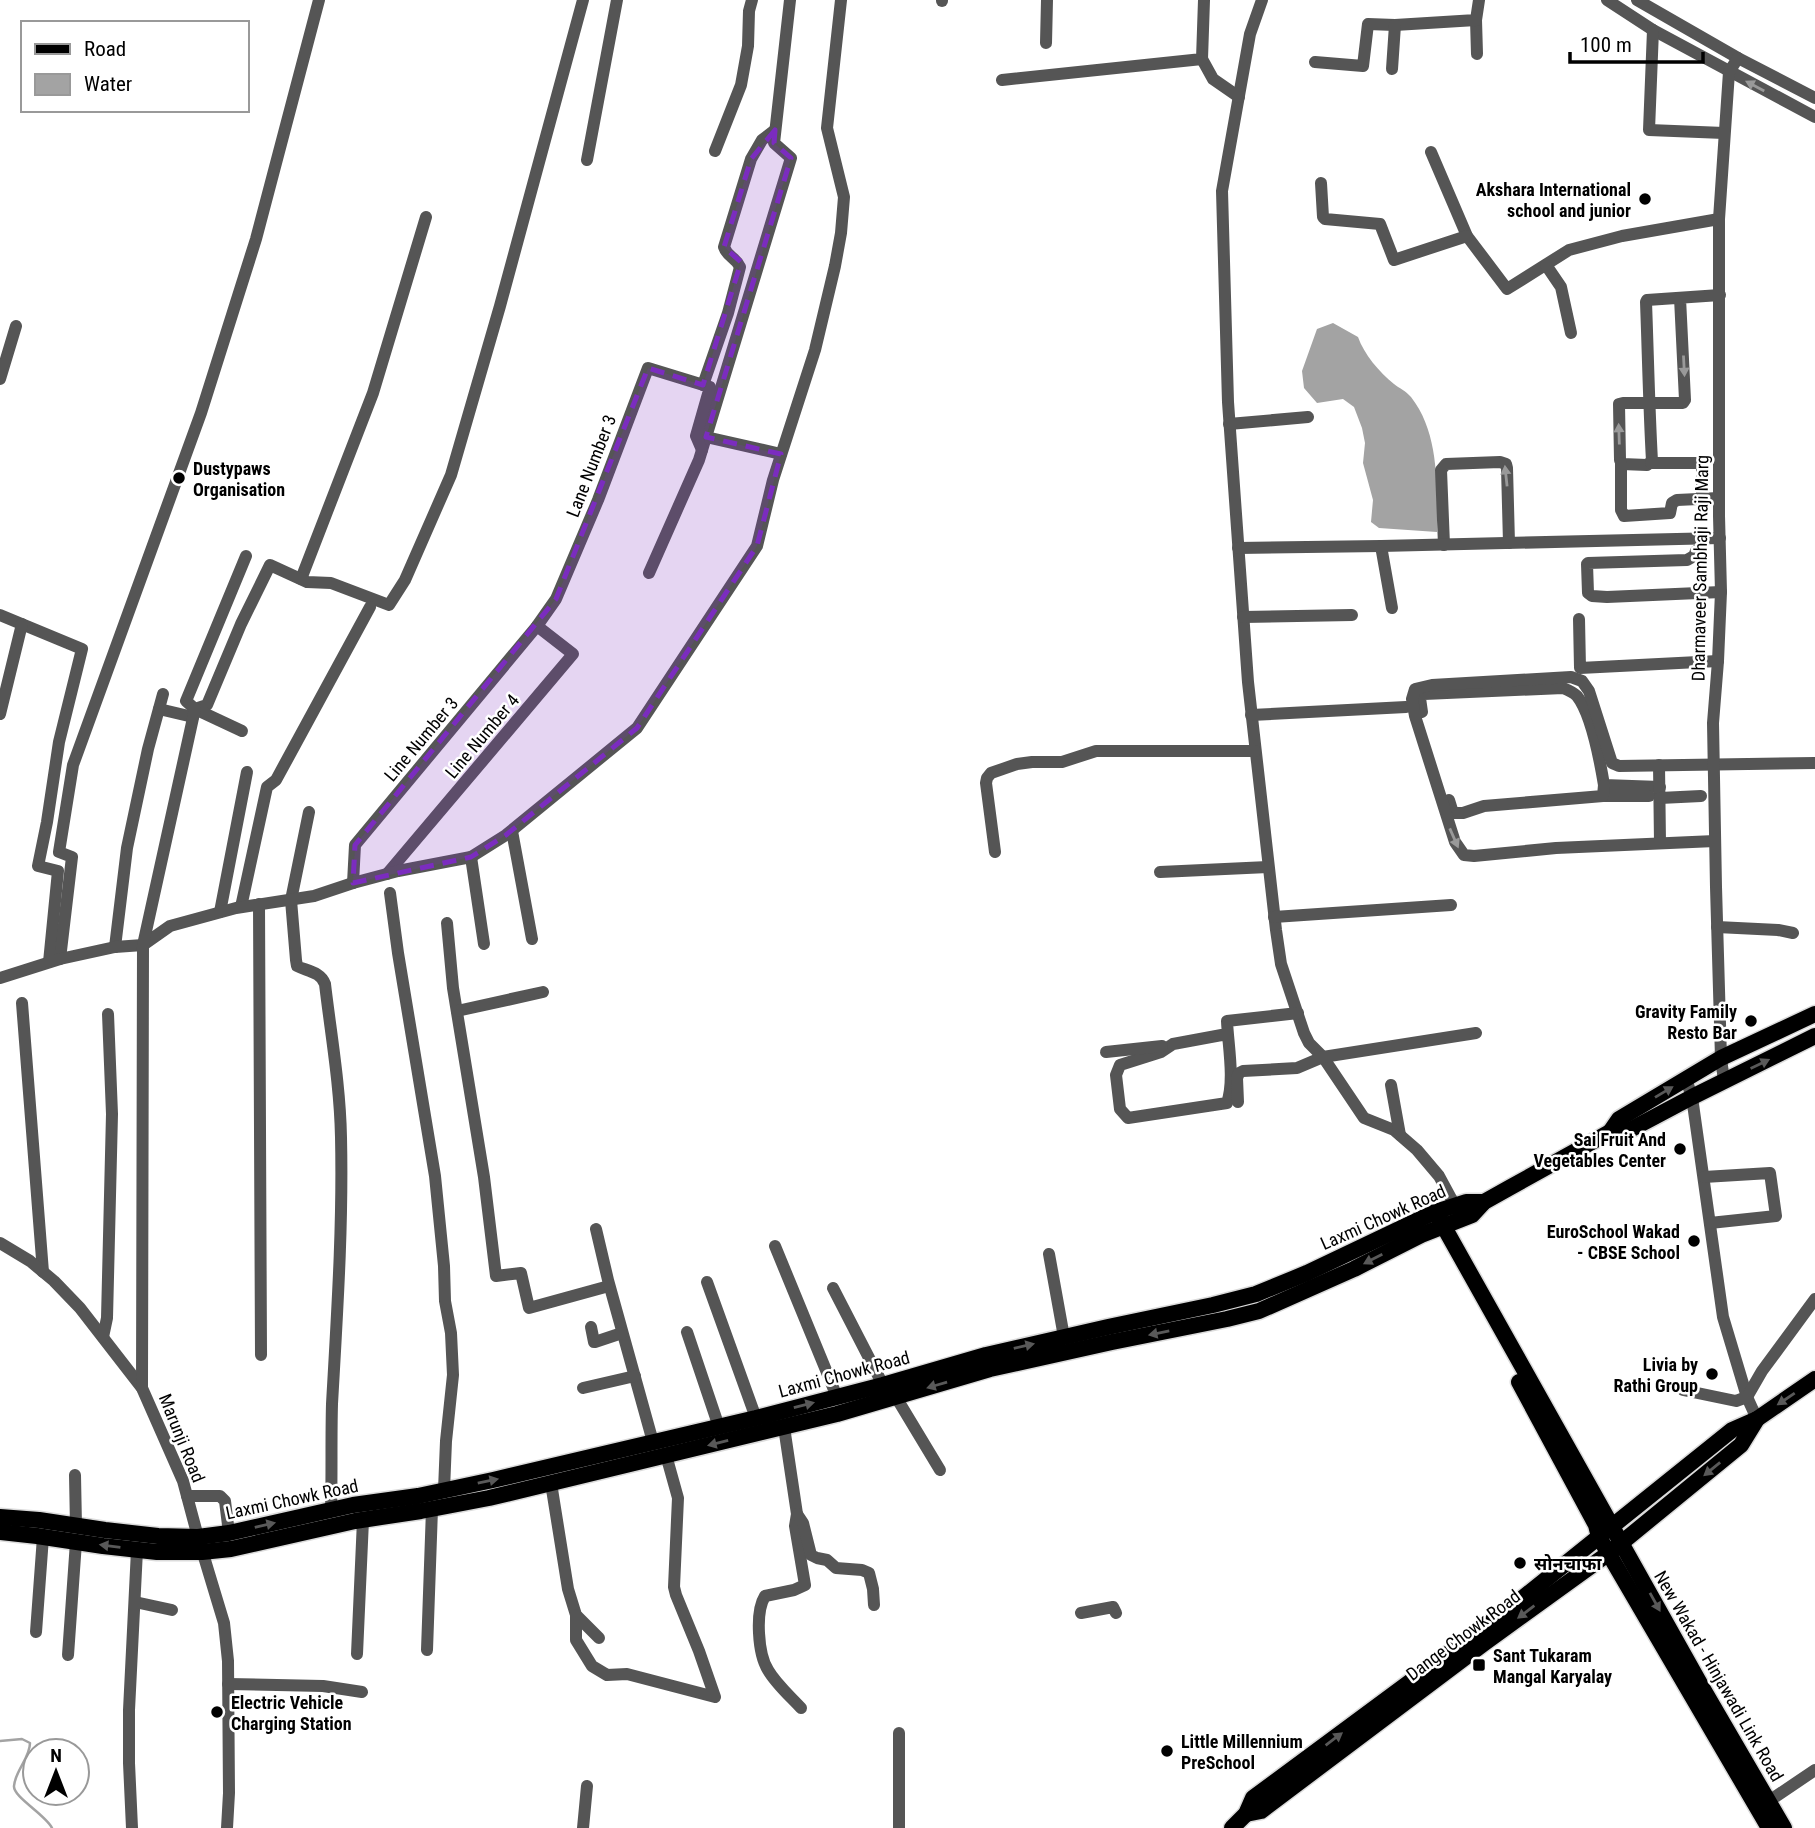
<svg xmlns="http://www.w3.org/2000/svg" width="1815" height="1828" font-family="'Roboto Condensed','Noto Sans Devanagari',sans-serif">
<rect width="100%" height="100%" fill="#fff"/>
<path fill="#a3a3a3" d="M1333,323l25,14c6,17 21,35 36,47 5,4 12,7 17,13 29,37 26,91 26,135l-58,-4 -8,-6 2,-22 -10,-37 2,-20 -3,-15 -8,-21 -11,-8 -26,4 -13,-15 -2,-17 15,-42z"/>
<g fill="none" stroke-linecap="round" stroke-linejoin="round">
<path stroke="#a3a3a3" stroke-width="2.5" d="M0,1741l22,-2 8,4c0,15 -15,28 -16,43 -1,11 32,29 38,42"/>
<g stroke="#dbdbdb" stroke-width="19">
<g id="major">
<polyline points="1610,1132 1619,1119 1721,1058 1815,1014"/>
<polyline points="1439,1218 1703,1689 1784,1828"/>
<polyline points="1519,1382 1596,1525 1599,1537 1769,1828"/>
<polyline points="0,1517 39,1520 105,1530 158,1536 198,1537 229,1533 353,1505 418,1496 493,1480 756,1418 883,1385 986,1355 1108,1327 1213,1305 1256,1294 1307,1273 1435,1212 1466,1202 1484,1202"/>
<polyline points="0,1532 37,1536 103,1546 157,1552 202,1552 231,1549 355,1521 421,1511 489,1498 837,1414 990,1369 1112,1342 1227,1319 1259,1311 1354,1269 1421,1235 1472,1215 1484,1202 1509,1188 1610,1132 1626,1132 1692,1097 1815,1036"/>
<polyline points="1246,1814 1261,1811 1483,1644 1609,1553 1741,1445 1757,1419"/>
<polyline points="1232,1828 1246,1814 1253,1798 1514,1605 1732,1430 1757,1419 1815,1379"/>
</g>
</g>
<g stroke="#555" stroke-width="12">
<polyline points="942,0 942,1"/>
<polyline points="1262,0 1250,34 1222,191 1228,402 1248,682 1276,930 1281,964 1304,1033 1309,1043 1323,1057 1364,1118 1394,1130 1417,1150 1439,1176 1459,1213"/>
<polyline points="1607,0 1653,30 1815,117"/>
<polyline points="1637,0 1738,58 1815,98"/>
<polyline points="1476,20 1477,54"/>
<polyline points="1653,30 1649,130 1724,133"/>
<polyline points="1046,43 1047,0"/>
<polyline points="1202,59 1213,79 1239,97"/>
<polyline points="1315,62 1363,66 1368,24 1395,25 1476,20 1479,0"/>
<polyline points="1392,69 1395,25"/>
<polyline points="1002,80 1202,59 1204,0"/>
<polyline points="715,151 741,85 748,46 749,11 752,0"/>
<polyline points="1431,152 1467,236 1507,289 1569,250 1622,236 1719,219"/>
<polyline points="587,160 617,0"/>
<polyline points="1321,183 1323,217 1325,219 1380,224 1394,260 1467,236"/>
<polyline points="1546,265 1561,287 1571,333"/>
<path d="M1680,298l5,102 -2,3h-60l-4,1 1,56 2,4 25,1 5,-4c-3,-53 -4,-106 -6,-159l1,-2 73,-5"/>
<polyline points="0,379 16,326"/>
<path d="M703,385l25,-72 12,-46c-5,-11 -12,-9 -16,-20l27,-88 11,-19 13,-10"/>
<polyline points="1229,424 1308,417"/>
<polyline points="706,437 781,454"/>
<polyline points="1621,463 1621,510 1624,516 1670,513 1672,503 1677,500 1719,498"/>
<polyline points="1651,463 1700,463 1702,466 1702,499"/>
<polyline points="1444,545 1441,470 1446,464 1500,462 1506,464 1507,468 1509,543"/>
<polyline points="1381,546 1392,608"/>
<polyline points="1238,548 1381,546 1720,538"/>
<polyline points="1696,551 1694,556 1687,560 1588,563 1587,564 1588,593 1592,596 1607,597 1721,592"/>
<polyline points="649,573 699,460 791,158 774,143 790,0"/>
<polyline points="301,579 373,393 426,217"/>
<polyline points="0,615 82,649 59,742 47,822 38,866 58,871 49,962"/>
<polyline points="1243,617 1352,615"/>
<polyline points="1579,619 1580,668 1718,661"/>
<polyline points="159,709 193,717"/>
<polyline points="195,709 207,705 241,624 270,565 307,582 331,583 389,605 405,580 451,475 500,306 583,0"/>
<polyline points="195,709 242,731"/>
<path d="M1422,712l-2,-14 4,-4 139,-6c5,2 10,4 14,8 15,19 23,65 27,89l56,2"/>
<polyline points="0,714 22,624"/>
<polyline points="1251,715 1406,707"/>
<polyline points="1659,765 1660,843"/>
<polyline points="1603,796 1649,796"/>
<polyline points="1660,798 1701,796"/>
<polyline points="1449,800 1453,813 1463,813 1484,806 1603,796 1604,785"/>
<path d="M309,812l-18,88 5,60 1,6c10,5 24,6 28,18 6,51 15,101 16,153 2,89 -4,178 -9,267 -1,35 0,71 -1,106"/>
<polyline points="512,831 532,939"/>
<polyline points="1715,841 1556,848 1474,856 1464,855 1455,842 1415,716 1412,699 1415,689 1432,685 1571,677 1582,681 1589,691 1612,763 1619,766 1815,763"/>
<polyline points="995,852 986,783 987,778 991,773 1017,764 1032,762 1062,762 1096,751 1255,751"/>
<polyline points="471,857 484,944"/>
<polyline points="1160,872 1268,867"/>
<polyline points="387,874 573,654 537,626"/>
<polyline points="353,883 355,845 537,626 556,599 598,500 648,368 710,387 696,436 702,450"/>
<polyline points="390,893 398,953 435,1176 444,1266 445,1301 451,1333 453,1375 446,1441 444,1490"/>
<polyline points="259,904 261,1355"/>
<polyline points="241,907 267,787 276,780 370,607"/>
<polyline points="220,912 247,772"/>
<polyline points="1274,917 1451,905"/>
<polyline points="447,923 453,988 484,1177 496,1276 521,1273 529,1308 609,1286"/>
<polyline points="1717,927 1778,930 1793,933"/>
<polyline points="115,947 127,848 148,749 163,694"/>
<polyline points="60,959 72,857 59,852 73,765 201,413 256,239 319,0"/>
<polyline points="0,978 60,959 115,947 143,945 170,926 236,908 314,896 353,883 398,871 471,857 506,835 637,728 757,546 773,480 815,350 835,266 841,233 844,197 827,128 841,0"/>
<polyline points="22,1003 43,1272"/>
<polyline points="457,1011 543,992"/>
<path d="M1227,1034l-54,10 -12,8 -41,13 -4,10 4,34 8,9 99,-15c8,-23 1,-58 0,-82l71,-8"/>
<polyline points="1106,1052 1162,1046"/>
<polyline points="1686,1079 1692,1097 1723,1317 1747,1397 1757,1419"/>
<polyline points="1724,1081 1721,1058 1716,887 1713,723 1718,661 1721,592 1719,516 1719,219 1729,72 1738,58"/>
<polyline points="1391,1085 1400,1135"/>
<polyline points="1238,1102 1237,1078 1239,1073 1243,1071 1297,1068 1323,1057 1476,1033"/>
<polyline points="1704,1177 1770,1173 1776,1216 1710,1223"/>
<polyline points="596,1229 608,1280 653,1442"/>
<polyline points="0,1243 30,1261 54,1281 80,1308 142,1388 183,1481 198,1537 224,1623 228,1661 229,1793 227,1828"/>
<polyline points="775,1246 837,1397"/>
<polyline points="1049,1254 1064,1337"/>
<polyline points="707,1282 756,1418"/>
<polyline points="833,1288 883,1385"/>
<polyline points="591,1327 594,1342 595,1342 622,1333"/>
<polyline points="687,1332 719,1427"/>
<polyline points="103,1337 107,1318 112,1114 108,1014"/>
<polyline points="142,1388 143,945 195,709 186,701 246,556"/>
<polyline points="583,1388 635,1376"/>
<polyline points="1683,1390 1736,1401 1747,1397 1762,1371 1815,1299"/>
<polyline points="896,1397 940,1470"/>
<path d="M784,1427l13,87 -2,12 10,59 -11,5 -29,6c-10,16 -7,58 3,74 8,14 22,26 33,38"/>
<polyline points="75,1475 76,1526"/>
<polyline points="551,1483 568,1589 576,1615 599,1638"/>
<polyline points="187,1496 220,1496 225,1501 229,1533"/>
<polyline points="797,1514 803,1523 811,1555 817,1558 827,1560 836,1568 862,1570 869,1573 873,1589 874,1605"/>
<polyline points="135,1602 172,1610"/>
<polyline points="1081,1613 1113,1607 1116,1613"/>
<polyline points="576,1615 576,1640 592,1666 607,1675 627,1674 715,1697 699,1651 676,1595 674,1587 678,1498 666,1455"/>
<polyline points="36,1632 43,1537"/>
<polyline points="427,1650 432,1509"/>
<polyline points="357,1654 363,1520"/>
<polyline points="68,1655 76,1542"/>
<polyline points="228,1684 323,1686 362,1692"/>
<polyline points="1763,1805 1815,1770"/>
<polyline points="132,1828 129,1763 129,1710 137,1550"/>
<polyline points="583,1828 587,1786"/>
<polyline points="899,1828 899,1733"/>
</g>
<use href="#major" stroke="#000" stroke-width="16"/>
</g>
<defs><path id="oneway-solid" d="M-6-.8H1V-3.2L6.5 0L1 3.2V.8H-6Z" transform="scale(1.75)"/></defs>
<g fill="#999">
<use href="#oneway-solid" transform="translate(1755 86) rotate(-152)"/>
<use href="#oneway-solid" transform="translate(1684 366) rotate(87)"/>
<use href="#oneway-solid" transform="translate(1619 434) rotate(-92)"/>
<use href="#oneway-solid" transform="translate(1506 476) rotate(-96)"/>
<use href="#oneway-solid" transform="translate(1454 838) rotate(66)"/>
</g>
<g fill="#595959">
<use href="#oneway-solid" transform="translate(1760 1064) rotate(-26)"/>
<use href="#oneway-solid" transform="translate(1664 1092) rotate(-31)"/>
<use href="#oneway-solid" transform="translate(1373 1259) rotate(153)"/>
<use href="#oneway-solid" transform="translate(1159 1333) rotate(169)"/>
<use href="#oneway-solid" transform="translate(1024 1346) rotate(-13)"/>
<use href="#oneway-solid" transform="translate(937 1385) rotate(164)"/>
<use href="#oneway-solid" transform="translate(1786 1399) rotate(146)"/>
<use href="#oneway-solid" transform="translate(804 1405) rotate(-14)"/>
<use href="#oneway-solid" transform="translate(718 1443) rotate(166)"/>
<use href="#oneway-solid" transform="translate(1712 1469) rotate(141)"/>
<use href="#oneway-solid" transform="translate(488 1481) rotate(-12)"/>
<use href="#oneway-solid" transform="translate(265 1525) rotate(-13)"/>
<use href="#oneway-solid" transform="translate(110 1546) rotate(-173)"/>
<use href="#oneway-solid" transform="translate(1655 1602) rotate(61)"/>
<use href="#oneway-solid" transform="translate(1526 1612) rotate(143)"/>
<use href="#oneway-solid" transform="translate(1334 1739) rotate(-37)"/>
</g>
<path fill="#7b2cbf" fill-opacity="0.2" stroke="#7b2cbf" stroke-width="5" stroke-dasharray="14 9" stroke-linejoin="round" d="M775,130l-1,13 17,15 -85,279 75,17 -24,92 -120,182 -131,107 -35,22 -118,26 2,-38 201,-246 92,-231 55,17 38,-123 -17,-15 27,-88z"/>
<g fill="#000" stroke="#fff" stroke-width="2.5">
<circle cx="1645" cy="199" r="7"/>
<circle cx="179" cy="478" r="7"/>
<circle cx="1751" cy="1021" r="7"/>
<circle cx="1680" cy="1149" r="7"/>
<circle cx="1694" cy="1241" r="7"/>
<circle cx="1712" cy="1374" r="7"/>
<circle cx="1520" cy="1563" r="7"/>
<rect x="1472" y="1658" width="14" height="14" rx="3.5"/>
<circle cx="217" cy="1712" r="7"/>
<circle cx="1167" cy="1751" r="7"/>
</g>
<g text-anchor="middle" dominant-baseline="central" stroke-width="5" stroke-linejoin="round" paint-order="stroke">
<g font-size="18" font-weight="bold" fill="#000" stroke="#fff" text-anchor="end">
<text x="1631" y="189">Akshara International<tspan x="1631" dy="21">school and junior</tspan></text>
<text x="193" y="468" text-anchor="start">Dustypaws<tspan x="193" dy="21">Organisation</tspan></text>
<text x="1737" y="1011">Gravity Family<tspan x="1737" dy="21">Resto Bar</tspan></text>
<text x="1666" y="1139">Sai Fruit And<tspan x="1666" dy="21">Vegetables Center</tspan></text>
<text x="1680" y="1231">EuroSchool Wakad<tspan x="1680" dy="21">- CBSE School</tspan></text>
<text x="1698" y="1364">Livia by<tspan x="1698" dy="21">Rathi Group</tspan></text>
<text x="1534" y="1563" text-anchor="start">सोनचाफा</text>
<text x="1493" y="1655" text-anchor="start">Sant Tukaram<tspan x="1493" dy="21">Mangal Karyalay</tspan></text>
<text x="231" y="1702" text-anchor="start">Electric Vehicle<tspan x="231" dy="21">Charging Station</tspan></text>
<text x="1181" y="1741" text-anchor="start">Little Millennium<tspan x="1181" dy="21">PreSchool</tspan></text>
</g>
<g font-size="18" fill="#000" stroke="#fff">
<text transform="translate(591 466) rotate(-69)">Lane Number 3</text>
<text transform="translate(1700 568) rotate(-89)">Dharmaveer Sambhaji Raji Marg</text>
<text transform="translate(482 736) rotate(-50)">Line Number 4</text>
<text transform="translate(421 739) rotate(-50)">Line Number 3</text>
<text transform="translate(1383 1217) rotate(-24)">Laxmi Chowk Road</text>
<text transform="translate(844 1374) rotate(-15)">Laxmi Chowk Road</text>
<text transform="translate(182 1438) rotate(68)">Marunji Road</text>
<text transform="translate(292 1499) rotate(-12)">Laxmi Chowk Road</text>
<text transform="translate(1463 1635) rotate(-37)">Dange Chowk Road</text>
<text transform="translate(1719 1676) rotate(60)">New Wakad - Hinjawadi Link Road</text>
</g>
</g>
<rect x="21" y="21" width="228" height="91" fill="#ffffff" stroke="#999999" stroke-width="2"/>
<rect x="35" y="44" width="35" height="10" fill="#000000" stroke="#999999" stroke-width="2"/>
<text x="84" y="56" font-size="21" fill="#000000">Road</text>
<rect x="35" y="74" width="35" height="21" fill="#a3a3a3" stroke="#999999" stroke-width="2"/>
<text x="84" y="91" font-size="21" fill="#000000">Water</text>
<g transform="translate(56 1772)"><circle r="33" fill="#ffffff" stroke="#999999" stroke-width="2"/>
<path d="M0-5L12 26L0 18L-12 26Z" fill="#000000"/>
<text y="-10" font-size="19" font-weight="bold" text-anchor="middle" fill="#000000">N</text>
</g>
<path d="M1570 52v10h133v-10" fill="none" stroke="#000000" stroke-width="3.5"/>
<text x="1580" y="52" font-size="21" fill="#000000" stroke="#ffffff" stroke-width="5" paint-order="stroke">100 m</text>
</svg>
